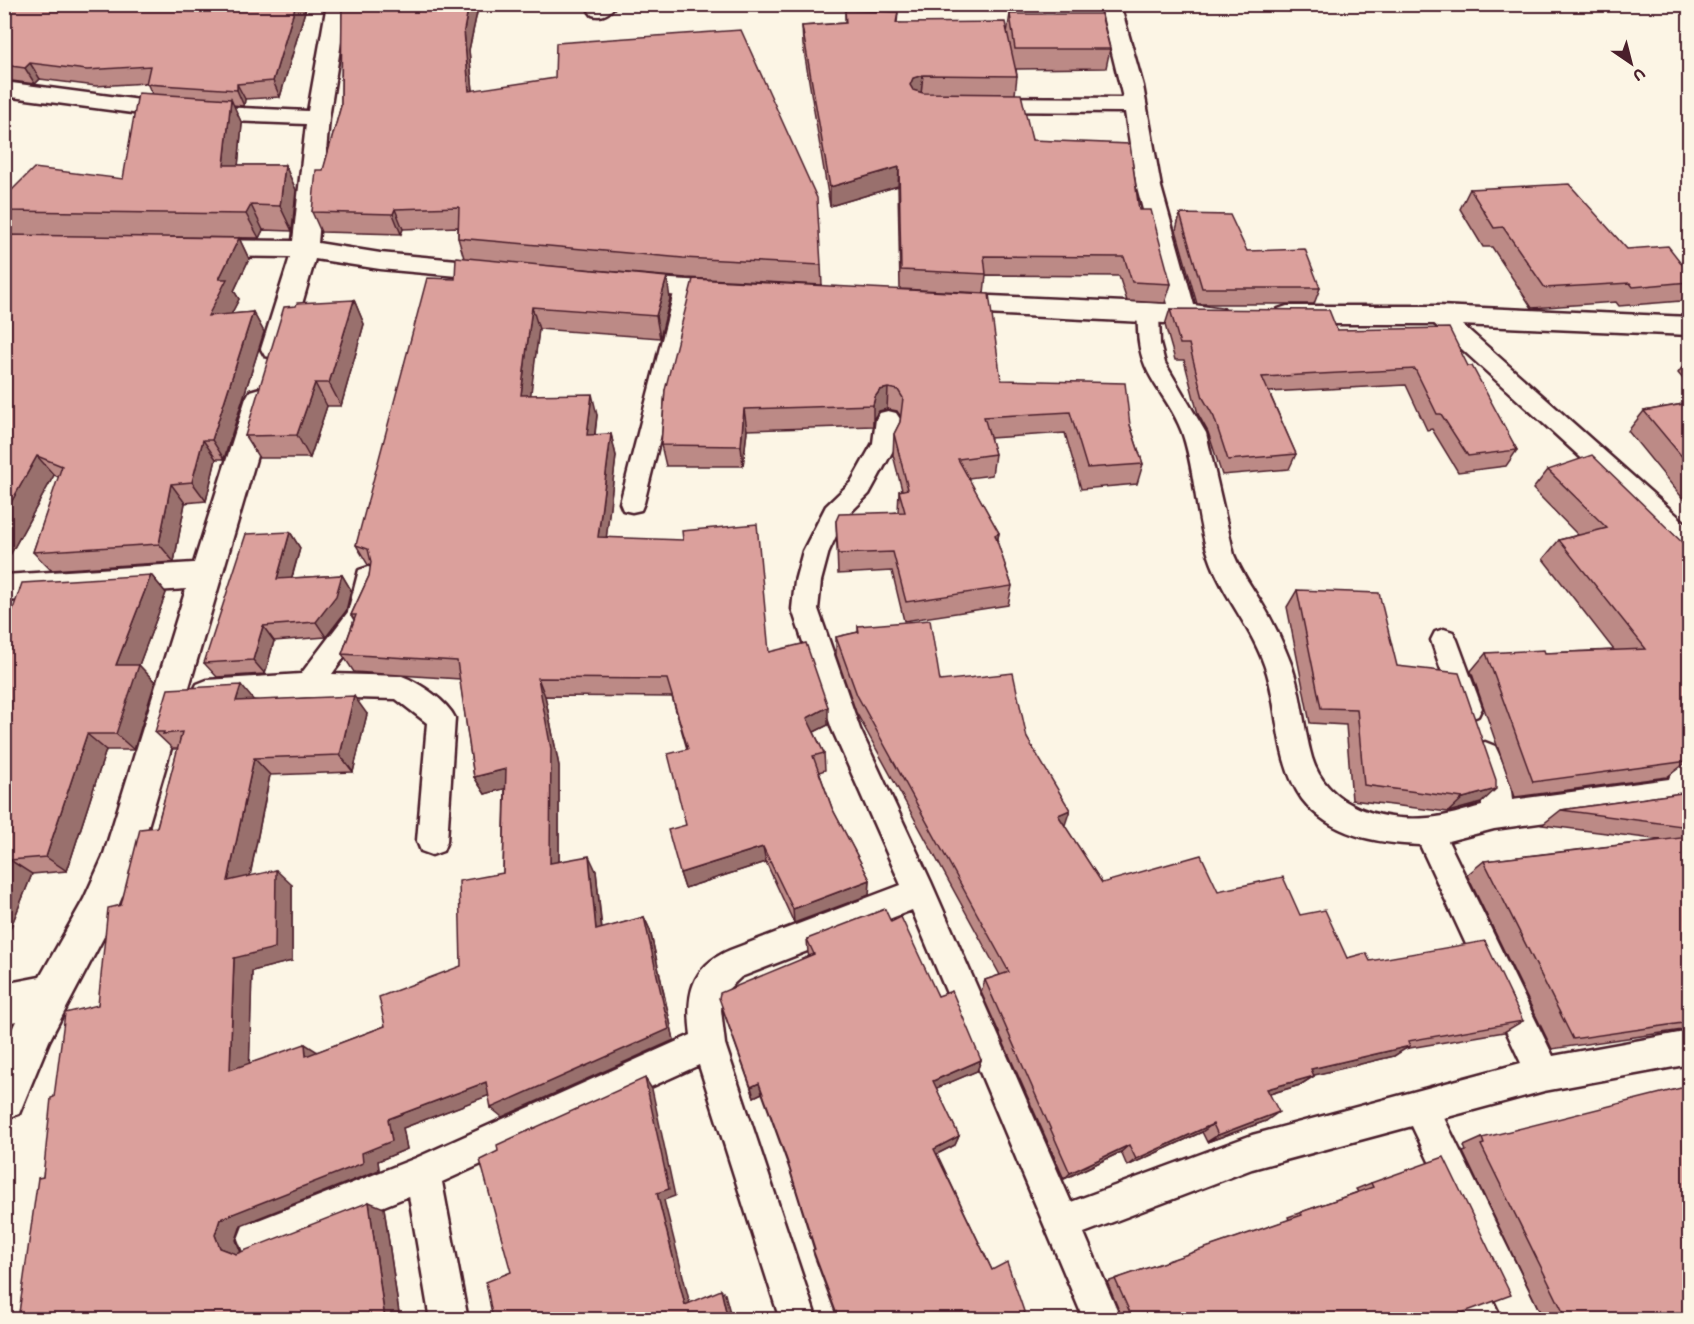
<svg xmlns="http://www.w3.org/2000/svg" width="1694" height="1324" font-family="Itim,sans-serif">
<rect width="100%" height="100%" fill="#fcf5e5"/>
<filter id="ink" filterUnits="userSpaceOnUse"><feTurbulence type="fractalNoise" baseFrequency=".0167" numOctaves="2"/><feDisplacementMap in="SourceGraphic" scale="12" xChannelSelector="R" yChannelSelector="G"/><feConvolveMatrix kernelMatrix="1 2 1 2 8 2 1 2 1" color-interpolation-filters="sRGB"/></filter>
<g filter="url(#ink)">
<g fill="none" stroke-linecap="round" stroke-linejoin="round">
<g stroke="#4a1f2b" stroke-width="5">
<g id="service">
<polygon points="686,282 693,284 697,289 644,503 641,510 632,512 623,510 620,503 675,289 679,284"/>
<path d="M1148,306l8,2 3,5 1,31 5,19 41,70 28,122c7,17 17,31 27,47 12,19 22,41 30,62 11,30 12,63 21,94 15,49 70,64 116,60 18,-1 37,-8 54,-12l-1,-21 -10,-30 4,-9 10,-4 10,4c8,17 16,35 17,54l157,-21 11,-32 10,-3 -2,56 -10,4 -184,25 -46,12 105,215 137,-25v33l-146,27 -100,27 99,202h-38l-93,-194 -160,43 -168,64 37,87h-37l-172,-410 -171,67 -18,17 -2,16 4,34 92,276h-37l-81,-255 -257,117 26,138h-38l-21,-124 -153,61 -13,-5 -5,-13 5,-13 173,-68 275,-123c-5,-39 -1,-68 39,-85l171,-65 -69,-156 -40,-120 3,-28 8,-30 23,-45 25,-24 22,-39 3,-24 4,-6 8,-2 8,2 4,6 -3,24 -28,51 -25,25 -15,32 -8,30 -3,28 42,120 71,153 140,320 181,-67 269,-72 -101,-218c-43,-2 -90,-9 -118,-46 -26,-37 -23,-85 -35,-126 -13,-44 -44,-75 -58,-117 -14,-40 -13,-84 -27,-124 -15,-40 -43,-55 -44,-102 0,-8 -2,-15 2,-22z"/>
<polygon points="1438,308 1446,310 1690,527 1690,552 1681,549 1430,320 1427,315 1430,310"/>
<path d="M368,567l9,3c15,29 -28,81 -45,104l70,2c18,7 45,25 53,42l-8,123 -4,10 -11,4 -11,-4 -4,-10 10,-118 -31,-24 -87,-2 -102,7 -10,-4 -4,-8 4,-8 10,-4 94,-6 47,-62 11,-42z"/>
<polygon points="1444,629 1453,632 1457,640 1482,708 1478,716 1468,720 1458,716 1454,708 1431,640 1435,632"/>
</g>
</g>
<g stroke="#4a1f2b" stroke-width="5">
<g id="minor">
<polygon points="327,4 347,4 329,118 318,243 380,253 501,264 510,266 514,272 510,278 501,280 380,269 315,259 289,349 285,356 275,358 265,356 261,349 290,257 201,256 192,254 188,248 192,242 201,240 293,241 306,124 178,119 4,96 4,82 178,105 308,111"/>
<path d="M594,4h22c-7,10 -13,14 -24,11l-3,-4z"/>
<polygon points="1100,4 1120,4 1143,86 1161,187 1194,305 1223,309 1227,315 1223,321 1214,324 1184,324 945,312 936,309 932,303 936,297 945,294 1168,304 1137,187 1125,112 981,111 973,109 970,104 973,99 981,97 1123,98"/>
<polygon points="624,276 735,283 744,286 748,292 744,298 735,301 615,290 611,284 615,278"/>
<polygon points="1287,306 1438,306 1690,317 1690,335 1438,324 1287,324 1278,321 1274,315 1278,309"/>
<polygon points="260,388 270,391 274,398 139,857 110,925 49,1041 19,1114 4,1119 4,1047 16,1021 4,1024 4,984 40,977 84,899 103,857 186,589 4,601 4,575 194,563 246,398 250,391"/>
</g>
</g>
<use href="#service" fill="#fcf5e5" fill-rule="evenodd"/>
<use href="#minor" fill="#fcf5e5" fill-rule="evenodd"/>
</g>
<g fill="#bc8a86" stroke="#4a1f2b" stroke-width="1.5">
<polygon points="4,4 307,4 280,97 245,99 244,106 233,105 242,124 238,165 285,165 296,190 292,231 263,230 259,238 170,237 239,238 249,259 234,291 239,299 231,314 253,312 264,332 224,459 216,459 206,501 185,503 174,562 51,570 33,552 59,477 54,475 4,566 4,235 9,235 4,230 4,198 123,179 152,94 147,83 96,86 40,79 35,84 4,80"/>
<polygon points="342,4 497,4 496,7 478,8 469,50 473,91 821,265 822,285 686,278 536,265 670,299 660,338 539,329 530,395 597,415 595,435 611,434 616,456 606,538 769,652 828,725 814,732 824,753 825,770 819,772 832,808 870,880 869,895 794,923 766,862 685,888 680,873 686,825 687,749 672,697 545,696 559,766 559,862 596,871 602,929 644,917 650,930 674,1040 502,1117 489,1095 403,1128 407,1149 378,1161 379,1170 241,1225 236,1240 241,1253 384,1208 400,1320 19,1313 43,1177 54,1097 98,1005 121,905 157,827 178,749 173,749 155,732 254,700 367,714 353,772 270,775 250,876 292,885 292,961 252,971 249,1063 317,1052 385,1026 461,966 503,873 505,788 485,794 474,777 460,679 354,672 342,654 354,620 351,615 369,576 371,566 368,565 356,545 455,279 464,258 458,238 458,227 403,229 401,234 321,232 312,212 341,106"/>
<polygon points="845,10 898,12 897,23 1007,33 1010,14 1110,49 1106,68 1016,69 1017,76 1015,94 1032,140 1139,210 1171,284 1165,303 1127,301 1119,276 986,275 984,293 900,289 898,186 830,206 803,45 802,26 845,23"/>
<polygon points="1470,189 1689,273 1689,290 1681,301 1619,306 1616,302 1532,308 1492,247 1483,247 1460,209"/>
<polygon points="1180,214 1247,251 1320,288 1314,304 1197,304 1176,230"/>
<polygon points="354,300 364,324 341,406 327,406 310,458 259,458 245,436"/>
<polygon points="1170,309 1337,330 1468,366 1517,450 1506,466 1458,472 1432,429 1427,430 1406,385 1269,392 1296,454 1289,469 1222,475 1208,432 1198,414 1184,360 1175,360 1165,325"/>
<polygon points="1689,358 1689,386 1678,373"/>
<polygon points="1001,380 1130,425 1143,464 1137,484 1081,489 1065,433 990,438 995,454 992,475 968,478 999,533 997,542 1012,586 1008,605 904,621 892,571 838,574 836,521 898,512 899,491 902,490 893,455 894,434 900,422 901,417 897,411 887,409 879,411 874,418 873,426 747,430 743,466 666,466 661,445 665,390"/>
<polygon points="1689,403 1689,506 1628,431 1644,411"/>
<polygon points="1548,470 1689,549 1688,761 1667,777 1515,797 1471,671 1486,653 1545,653 1614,650 1543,559 1559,540 1578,535 1533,489"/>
<polygon points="290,532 300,548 292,578 342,575 351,590 346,611 326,637 274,641 265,674 217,677 204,663"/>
<polygon points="151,575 166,593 139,665 155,682 134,750 106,750 67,871 32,874 4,944 4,635"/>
<polygon points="1297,590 1397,666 1481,803 1448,812 1352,800 1346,725 1310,723 1287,607"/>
<polygon points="858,626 1027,738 1064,825 1102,883 1218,891 1300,915 1347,958 1370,961 1523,1021 1504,1032 1404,1049 1394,1056 1313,1075 1314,1076 1300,1085 1270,1094 1266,1121 1207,1142 1202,1132 1127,1166 1121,1152 1064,1179 981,992 985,980 1000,975 856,712 836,655 836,637 858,632"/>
<polygon points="1689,791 1689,1029 1552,1049 1467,875 1484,861 1662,840 1542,825 1561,810 1689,792"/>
<polygon points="891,922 938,996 981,1060 977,1071 936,1088 959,1136 955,1145 937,1154 992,1270 1027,1320 838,1320 814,1255 813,1250 814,1249 789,1168 762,1093 754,1097 723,1010 809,956 808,953 807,939"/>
<polygon points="1482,1138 1689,1320 1544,1320 1463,1152 1466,1151 1464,1146"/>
<polygon points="1371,1183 1449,1320 1123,1320 1107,1282 1289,1220 1288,1217 1358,1192 1356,1189"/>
</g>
<g fill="#99706d" stroke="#4a1f2b" stroke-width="1.5">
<polygon points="296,4 307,4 280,97 273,81"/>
<polygon points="469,4 477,4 478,8 469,50 475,111 469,91 464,30"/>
<polygon points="30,63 40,79 35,84 25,68"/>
<polygon points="923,75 921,94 912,97 910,85 913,78"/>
<polygon points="237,84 245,99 244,106 237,90"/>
<polygon points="231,99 242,124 236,189 224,165"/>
<polygon points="285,165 296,190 292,231 280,206"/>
<polygon points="899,167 898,186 830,206 830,187"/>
<polygon points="251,205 263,230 259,238 246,214"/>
<polygon points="395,209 403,229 401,234 393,214"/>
<polygon points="239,238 249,259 234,291 239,299 220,336 208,316 219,279"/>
<polygon points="667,277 670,299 660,338 656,316"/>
<polygon points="354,300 364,324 341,406 329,383"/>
<polygon points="532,307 539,329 528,417 521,395"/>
<polygon points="253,312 264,332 224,459 212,440"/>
<polygon points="315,383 327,406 310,458 297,435"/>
<polygon points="888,388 887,409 879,411 874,418 873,426 873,405 875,397 880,390"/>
<polygon points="592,394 597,415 592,456 587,435"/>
<polygon points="744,409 747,430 743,466 741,446"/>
<polygon points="611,434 616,456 604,557 598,537"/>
<polygon points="203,440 216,459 206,501 192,482"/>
<polygon points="37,456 54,475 4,566 4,515"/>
<polygon points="171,484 185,503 174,562 159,544"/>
<polygon points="290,532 300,548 287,594 277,579"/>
<polygon points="999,533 995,553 995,535"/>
<polygon points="151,575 166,593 139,665 155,682 134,750 116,734 116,665"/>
<polygon points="342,575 351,590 346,611 326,637 316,622"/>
<polygon points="263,626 274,641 265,674 253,660"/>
<polygon points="538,678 545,696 559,766 559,878 550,863"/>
<polygon points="241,685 256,703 236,701"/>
<polygon points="354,696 367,714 353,772 340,755"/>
<polygon points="828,707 828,725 808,735 807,718"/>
<polygon points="87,734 106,750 67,871 46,857"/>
<polygon points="254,758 270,775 246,895 228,881"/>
<polygon points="506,769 515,786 485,794 474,777"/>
<polygon points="1496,789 1481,803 1448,812 1463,798"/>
<polygon points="1070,810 1065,825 1052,830 1058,815"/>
<polygon points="763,847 766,862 685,888 680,873"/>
<polygon points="589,856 596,871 603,944 596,930"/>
<polygon points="10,860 32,874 4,944 4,874"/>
<polygon points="276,870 292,885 292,961 252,971 249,1080 230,1070 234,958"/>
<polygon points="870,880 869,895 794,923 793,909"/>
<polygon points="644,917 650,930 674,1040 502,1117 491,1108"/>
<polygon points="305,1044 321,1054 306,1056"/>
<polygon points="1410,1046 1394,1056 1298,1079 1311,1069"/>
<polygon points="981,1060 977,1071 930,1091 933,1081"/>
<polygon points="1314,1076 1300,1085 1255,1098 1267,1089"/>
<polygon points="645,1078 652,1089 675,1196 664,1200 691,1308 685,1305 657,1193"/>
<polygon points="486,1082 498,1092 403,1128 407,1149 378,1161 379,1170 241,1225 236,1240 241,1253 236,1254 220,1248 215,1235 220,1219 362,1153 388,1119"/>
<polygon points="759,1083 762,1093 754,1097 751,1087"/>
<polygon points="1279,1112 1266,1121 1207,1142 1218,1135"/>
<polygon points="1213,1124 1202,1132 1127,1166 1136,1159"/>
<polygon points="959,1136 955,1145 931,1157 934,1149"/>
<polygon points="1129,1145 1121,1152 1064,1179 1070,1173"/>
<polygon points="369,1202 384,1208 400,1320 385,1320"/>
<polygon points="721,1290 725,1294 732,1320 728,1320"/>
</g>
<g fill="#dba09c" stroke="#4a1f2b" stroke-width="1.5">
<polygon points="4,4 296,4 273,81 237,84 237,90 146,84 150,66 87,70 30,63 25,68 4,65"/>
<polygon points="342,4 469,4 464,30 469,91 555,78 556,43 741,30 817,198 821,265 683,258 458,238 459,207 395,209 393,214 312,212 316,170 323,170 341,106"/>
<polygon points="845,10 898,12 896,23 1005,22 1017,76 923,75 913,78 910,85 913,90 923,93 1021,94 1032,140 1130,144 1139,210 1151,210 1171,284 1132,282 1124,257 984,256 986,274 901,270 899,167 830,187 802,26 846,23"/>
<polygon points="1010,14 1101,14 1110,49 1015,49"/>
<polygon points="138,93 231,99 224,165 285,165 280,206 251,205 246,214 4,211 4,198 34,168 123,179"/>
<polygon points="1569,184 1627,249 1668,246 1689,273 1689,282 1633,287 1630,283 1545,288 1503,227 1494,228 1470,189"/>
<polygon points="1180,214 1230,215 1247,251 1305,249 1320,288 1202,288"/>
<polygon points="4,235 239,238 219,279 227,279 208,316 253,312 212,440 203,440 192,482 171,484 159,544 33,552 62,466 37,456 4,515"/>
<polygon points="456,257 667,277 656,316 532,307 521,395 592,394 587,435 611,434 598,537 683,540 682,531 757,524 769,652 806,643 828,707 807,718 824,753 813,756 832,808 870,880 793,909 763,847 680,873 668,830 686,825 668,754 688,749 667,679 538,678 551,749 550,863 589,856 596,930 644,917 669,1029 491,1108 486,1082 388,1119 392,1141 362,1153 363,1163 220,1219 215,1235 220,1248 236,1254 369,1202 385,1320 4,1320 4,1319 19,1313 38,1178 43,1177 51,1098 54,1097 65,1013 98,1005 108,908 121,905 140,829 157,827 182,732 163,734 164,732 155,732 168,689 241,685 236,701 354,696 340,755 254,758 228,881 276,870 275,948 234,958 230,1070 305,1044 306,1056 385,1026 379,997 461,966 459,881 503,873 506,769 474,777 457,661 342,654 356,615 351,615 369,576 371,562 368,549 356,545 427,278 455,279"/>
<polygon points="693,279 989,294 1001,380 1125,383 1130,425 1143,464 1087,468 1070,412 984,417 995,454 958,459 999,533 995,535 1012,586 906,602 893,552 838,554 836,521 839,514 905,512 899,491 908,489 894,434 900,422 903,398 898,390 888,388 880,390 875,397 873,405 744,409 741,446 661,445 665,390"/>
<polygon points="354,300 329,383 315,383 297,435 245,436 284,307 296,306 297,303"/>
<polygon points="1170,309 1329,310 1337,330 1449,328 1468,366 1472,366 1517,450 1468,456 1441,414 1437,414 1415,369 1262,377 1296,454 1228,460 1214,417 1203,398 1189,344 1180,344"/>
<polygon points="1689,403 1689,465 1644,411"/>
<polygon points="1592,455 1689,549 1689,758 1688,761 1533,782 1486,653 1544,650 1545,653 1646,649 1559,540 1607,528 1548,470"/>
<polygon points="290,532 277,579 342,575 336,596 316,622 263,626 253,660 204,663 246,534"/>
<polygon points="151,575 116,665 139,665 116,734 87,734 46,857 10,860 4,874 4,635 22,583"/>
<polygon points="1297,590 1379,593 1397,666 1459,673 1496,780 1496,789 1463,798 1364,785 1357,709 1321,708"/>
<polygon points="930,620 940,681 1013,673 1027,738 1070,810 1058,815 1102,883 1201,855 1218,891 1283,877 1300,915 1325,910 1347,958 1366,953 1370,961 1485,941 1523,1021 1408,1041 1410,1046 1311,1069 1314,1076 1267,1089 1279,1112 1218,1135 1213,1124 1136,1159 1129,1145 1070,1173 985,980 1009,972 857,695 836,637 859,632 858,626"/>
<polygon points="1689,792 1689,827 1561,810"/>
<polygon points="1689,837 1689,1022 1573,1039 1484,861"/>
<polygon points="885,909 891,922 901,917 938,996 952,991 981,1060 933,1081 959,1136 934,1149 992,1270 1007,1262 1027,1320 839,1320 813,1250 815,1249 787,1160 759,1083 751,1087 719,998 720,993 814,954 807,939"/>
<polygon points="645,1078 669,1189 657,1193 685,1305 721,1290 728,1320 493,1320 486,1282 511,1272 480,1160 498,1151 497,1145"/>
<polygon points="1689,1086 1689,1320 1567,1320 1481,1145 1484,1144 1482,1138"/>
<polygon points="1444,1157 1511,1295 1448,1318 1449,1320 1131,1320 1132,1317 1115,1279 1302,1215 1301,1212 1373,1187 1371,1183"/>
</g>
</g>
<rect width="1694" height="1324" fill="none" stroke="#fcf5e5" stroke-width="24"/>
<rect x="12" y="12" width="1670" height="1300" fill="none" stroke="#4a1f2b" stroke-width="2" filter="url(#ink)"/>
<g transform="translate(1631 63) rotate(145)" stroke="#fcf5e5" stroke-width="4.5" paint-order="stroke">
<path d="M0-4.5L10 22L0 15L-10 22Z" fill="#4a1f2b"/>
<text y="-9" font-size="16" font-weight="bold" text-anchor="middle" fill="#4a1f2b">U</text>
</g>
</svg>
